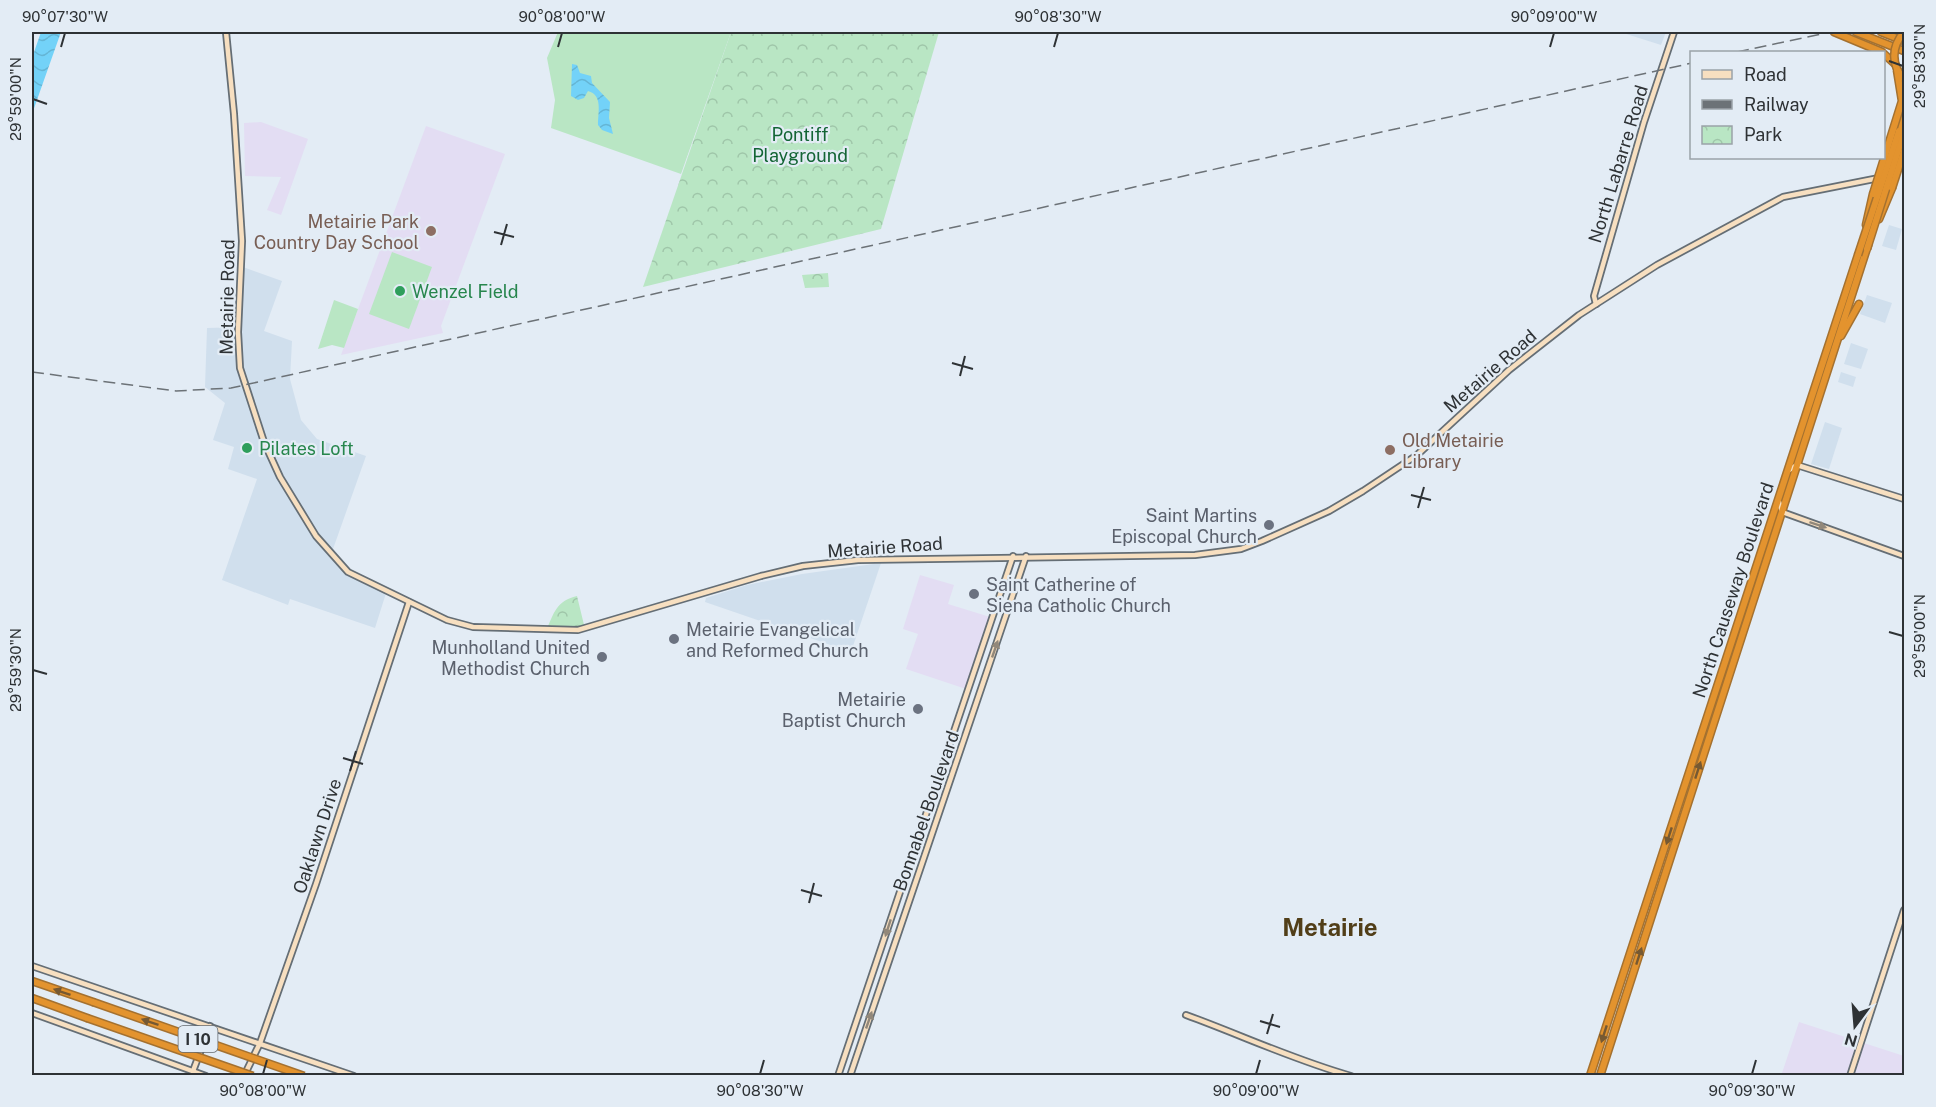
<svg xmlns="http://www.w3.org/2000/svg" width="1936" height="1107" font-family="'Public Sans',sans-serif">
<defs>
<pattern id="park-crowns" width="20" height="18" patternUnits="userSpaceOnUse" patternTransform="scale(1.5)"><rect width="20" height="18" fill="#b9e6c4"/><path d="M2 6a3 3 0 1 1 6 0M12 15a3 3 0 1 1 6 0" fill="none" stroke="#9fc6a9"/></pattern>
<pattern id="water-waves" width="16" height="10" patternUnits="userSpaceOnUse" patternTransform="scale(1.5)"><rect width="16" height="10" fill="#73d2f8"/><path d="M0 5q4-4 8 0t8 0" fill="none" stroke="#64b5d5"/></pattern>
</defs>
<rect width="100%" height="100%" fill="#e3ecf5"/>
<g fill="#d0dfed">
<polygon points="1620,32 1666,32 1661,45"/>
<polygon points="1889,225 1902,229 1896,250 1882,246"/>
<polygon points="243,267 282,281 264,331 292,341 290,379 301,420 317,439 366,456 333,549 348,569 387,590 375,628 290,599 288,605 222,580 257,479 228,469 234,447 213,440 225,403 205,387 207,328 242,327"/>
<polygon points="1867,295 1892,303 1885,323 1860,314"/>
<polygon points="1851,343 1868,349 1861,369 1844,364"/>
<polygon points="1841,372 1856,377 1853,387 1838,382"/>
<polygon points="1825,422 1842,428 1829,469 1811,464"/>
<polygon points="881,563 851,652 705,602 706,598 747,585 802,574"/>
</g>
<g fill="#e3ddf3">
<polygon points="261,122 308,139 281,215 267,210 281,177 245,176 244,123"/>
<polygon points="426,126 505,154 441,326 443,333 341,355"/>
<polygon points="920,575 954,585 948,604 990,617 966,689 906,669 918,634 903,629"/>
<polygon points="1799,1022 1904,1056 1904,1075 1781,1076"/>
</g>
<g fill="#b9e6c4">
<polygon points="558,32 731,32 681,174 551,128 555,100 547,58"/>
<polygon points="392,252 432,267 409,329 369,314"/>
<polygon points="334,300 358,309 344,348 332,345 318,349"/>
</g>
<g fill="url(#park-crowns)">
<polygon points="731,32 939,32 881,229 643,287"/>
<polygon points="828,273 829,287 805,288 802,275"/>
<path d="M577,596l8,33 -39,2c8,-18 10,-30 31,-35z"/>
</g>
<g fill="url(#water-waves)">
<polygon points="41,32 61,32 32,114 32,58"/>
<path d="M572,64l5,1 3,8 11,3 1,7 18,19 -1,16 4,16 -11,-4 -4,-5c0,-13 5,-30 -10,-34l-4,7 -6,2 -7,-4z"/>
</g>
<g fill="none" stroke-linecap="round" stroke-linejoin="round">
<g stroke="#656e75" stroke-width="8">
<g id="secondary">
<polyline points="226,32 234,114 242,241 238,332 240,368 264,442 280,477 316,536 348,572 447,620 473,627 578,630 761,576 803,566 858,560 1195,555 1241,549 1262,541 1329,511 1363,491 1417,455 1509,370 1579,315 1657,265 1783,197 1879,178"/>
<polyline points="1596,304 1594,296 1644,122 1674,32"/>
<polyline points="1789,470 1797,465 1904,499"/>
<polyline points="1779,502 1782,512 1904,556"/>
<polyline points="32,966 354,1076"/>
<polyline points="32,1013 206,1076"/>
<path d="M1186,1015c55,20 108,45 165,61"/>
<polyline points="193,1071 210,1026"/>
<polyline points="244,1076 260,1043 316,884 409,602"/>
<polyline points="838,1076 1013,556"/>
<polyline points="850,1076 1026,556"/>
<polyline points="1850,1076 1904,910"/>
</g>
</g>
<g stroke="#a47130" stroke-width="9">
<g id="highway">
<polyline points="1834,32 1882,52"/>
<polyline points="1856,32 1904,51"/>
<polyline points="1881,32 1904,41"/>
<polyline points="1884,54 1895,64"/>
<polyline points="1899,131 1904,114"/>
<polyline points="1879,219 1892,188"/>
<polyline points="1866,225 1873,194"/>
<polyline points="1841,336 1859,304"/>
<polyline points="32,981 93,1002"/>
<polyline points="32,998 87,1018"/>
<polyline points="1590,1076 1858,255"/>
<polyline points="1600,1076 1868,245"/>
</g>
</g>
<use href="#secondary" stroke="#f7dfc0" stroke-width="4.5"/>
<use href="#highway" stroke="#e3932e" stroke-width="6"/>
<g stroke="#6c7277" stroke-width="1.5" stroke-dasharray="12 6" stroke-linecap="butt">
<polyline points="1737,52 1831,32"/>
<polyline points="32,372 176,391 231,388 1692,63"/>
</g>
<g stroke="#a47130" stroke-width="9" stroke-linecap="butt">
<g id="highway-bridge">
<path d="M1904,32c-13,15 -13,33 0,47"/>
<polyline points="1892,188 1904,151"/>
<polyline points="1873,194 1902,101 1897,70"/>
<polyline points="1867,249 1904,132"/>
<polyline points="1858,255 1899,131"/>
<polyline points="93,1002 304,1076"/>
<polyline points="87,1018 253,1076"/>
</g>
</g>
<use href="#highway-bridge" stroke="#e3932e" stroke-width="6"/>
</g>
<defs><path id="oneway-solid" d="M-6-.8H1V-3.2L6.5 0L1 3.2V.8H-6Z" transform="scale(1.5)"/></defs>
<g fill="#92887a">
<use href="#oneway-solid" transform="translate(1818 525) rotate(18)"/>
<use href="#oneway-solid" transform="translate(995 649) rotate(-71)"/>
<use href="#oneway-solid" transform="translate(888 928) rotate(108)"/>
<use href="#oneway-solid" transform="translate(869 1020) rotate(-71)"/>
</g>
<g fill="#765932">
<use href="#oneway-solid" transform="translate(1698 770) rotate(-72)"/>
<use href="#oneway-solid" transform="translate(1669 836) rotate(108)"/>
<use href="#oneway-solid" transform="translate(1639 956) rotate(-72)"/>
<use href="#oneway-solid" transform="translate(62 992) rotate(-161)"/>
<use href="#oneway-solid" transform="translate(150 1022) rotate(-161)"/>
<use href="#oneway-solid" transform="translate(1604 1034) rotate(108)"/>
</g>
<path fill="none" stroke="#2e3235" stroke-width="2" d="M61,47l4,-14M558,47l4,-14M1054,47l4,-14M1550,47l4,-14M1889,61l14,5M33,99l14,5M494,232l20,5M501,245l6,-21M952,363l21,6M960,376l5,-20M1411,495l20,5M1418,508l6,-21M1889,632l14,4M33,670l14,4M343,758l20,6M350,771l6,-20M801,890l21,6M809,903l5,-20M1260,1021l20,6M1267,1034l6,-20M263,1074l4,-14M760,1074l4,-14M1256,1074l4,-14M1752,1074l4,-14"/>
<g fill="#8d6e63" stroke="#e3ecf5" stroke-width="2">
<circle cx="431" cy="231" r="6"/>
<circle cx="1390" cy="450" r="6"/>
</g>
<g fill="#2e9e5b" stroke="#e3ecf5" stroke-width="2">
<circle cx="400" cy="291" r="6"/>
<circle cx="247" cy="448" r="6"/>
</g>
<g fill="#6b7280" stroke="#e3ecf5" stroke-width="2">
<circle cx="1269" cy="525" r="6"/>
<circle cx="974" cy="594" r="6"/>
<circle cx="674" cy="639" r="6"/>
<circle cx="602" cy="657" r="6"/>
<circle cx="918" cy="709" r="6"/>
</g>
<g text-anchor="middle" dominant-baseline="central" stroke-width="4.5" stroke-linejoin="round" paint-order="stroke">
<rect fill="#e3ecf5" stroke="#646a6f" stroke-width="1.5" x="178.5" y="1026" width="39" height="26" rx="4.5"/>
<g font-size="16" font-weight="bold" fill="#2e3235">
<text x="198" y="1039">I 10</text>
</g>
<g font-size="18" fill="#136535" stroke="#e3ecf5">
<text x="800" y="134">Pontiff<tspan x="800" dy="21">Playground</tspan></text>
</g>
<g font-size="18" fill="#2e3235" stroke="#e3ecf5">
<text transform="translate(1618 164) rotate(-73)">North Labarre Road</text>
<text transform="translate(227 297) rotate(-89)">Metairie Road</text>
<text transform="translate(1490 371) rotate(-41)">Metairie Road</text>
<text transform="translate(885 547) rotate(-4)">Metairie Road</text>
<text transform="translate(1733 590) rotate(-72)">North Causeway Boulevard</text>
<text transform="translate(926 811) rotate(-71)">Bonnabel Boulevard</text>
<text transform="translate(317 836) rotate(-72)">Oaklawn Drive</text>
</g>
<g font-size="18" fill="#785e54" stroke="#e3ecf5" text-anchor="end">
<text x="419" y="221">Metairie Park<tspan x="419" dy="21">Country Day School</tspan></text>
<text x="1402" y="440" text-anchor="start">Old Metairie<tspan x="1402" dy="21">Library</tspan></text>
</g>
<g font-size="18" fill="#27864d" stroke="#e3ecf5" text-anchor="start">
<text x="412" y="291">Wenzel Field</text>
<text x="259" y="448">Pilates Loft</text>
</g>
<g font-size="18" fill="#5b616d" stroke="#e3ecf5" text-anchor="end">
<text x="1257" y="515">Saint Martins<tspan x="1257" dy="21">Episcopal Church</tspan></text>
<text x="986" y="584" text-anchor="start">Saint Catherine of<tspan x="986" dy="21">Siena Catholic Church</tspan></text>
<text x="686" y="629" text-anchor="start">Metairie Evangelical<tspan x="686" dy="21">and Reformed Church</tspan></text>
<text x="590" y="647">Munholland United<tspan x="590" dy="21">Methodist Church</tspan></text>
<text x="906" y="699">Metairie<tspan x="906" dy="21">Baptist Church</tspan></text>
</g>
<g font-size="24" font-weight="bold" fill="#513e18" stroke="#e3ecf5">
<text x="1330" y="927">Metairie</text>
</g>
</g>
<rect width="1936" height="1107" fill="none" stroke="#e3ecf5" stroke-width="66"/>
<rect x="1690" y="51" width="195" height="108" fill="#e3ecf5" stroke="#9ba2a8" stroke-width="1.5"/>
<rect x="1702" y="70" width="30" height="9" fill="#f7dfc0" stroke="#9ba2a8" stroke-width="1.5"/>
<text x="1744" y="81" font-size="18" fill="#2e3235">Road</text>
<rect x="1702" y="100" width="30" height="9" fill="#6c7277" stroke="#9ba2a8" stroke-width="1.5"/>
<text x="1744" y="111" font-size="18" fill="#2e3235">Railway</text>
<rect x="1702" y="126" width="30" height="18" fill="url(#park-crowns)" stroke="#9ba2a8" stroke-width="1.5"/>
<text x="1744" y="141" font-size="18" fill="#2e3235">Park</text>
<g transform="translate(1855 1026) rotate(196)" stroke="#e3ecf5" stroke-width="4.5" paint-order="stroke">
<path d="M0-4.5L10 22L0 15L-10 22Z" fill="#2e3235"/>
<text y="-9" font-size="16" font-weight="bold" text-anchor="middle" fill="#2e3235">N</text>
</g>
<rect x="33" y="33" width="1870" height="1041" fill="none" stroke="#2e3235" stroke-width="2"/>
<g font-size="15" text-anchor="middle" fill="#2e3235">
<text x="65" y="22">90°07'30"W</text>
<text x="562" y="22">90°08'00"W</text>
<text x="1058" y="22">90°08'30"W</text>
<text x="1554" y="22">90°09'00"W</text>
<text transform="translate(1920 66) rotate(-90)" y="5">29°58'30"N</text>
<text transform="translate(16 99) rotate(-90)" y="5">29°59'00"N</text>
<text transform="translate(1920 636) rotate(-90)" y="5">29°59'00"N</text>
<text transform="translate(16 670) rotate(-90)" y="5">29°59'30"N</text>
<text x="263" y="1096">90°08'00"W</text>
<text x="760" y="1096">90°08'30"W</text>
<text x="1256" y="1096">90°09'00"W</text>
<text x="1752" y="1096">90°09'30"W</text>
</g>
</svg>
